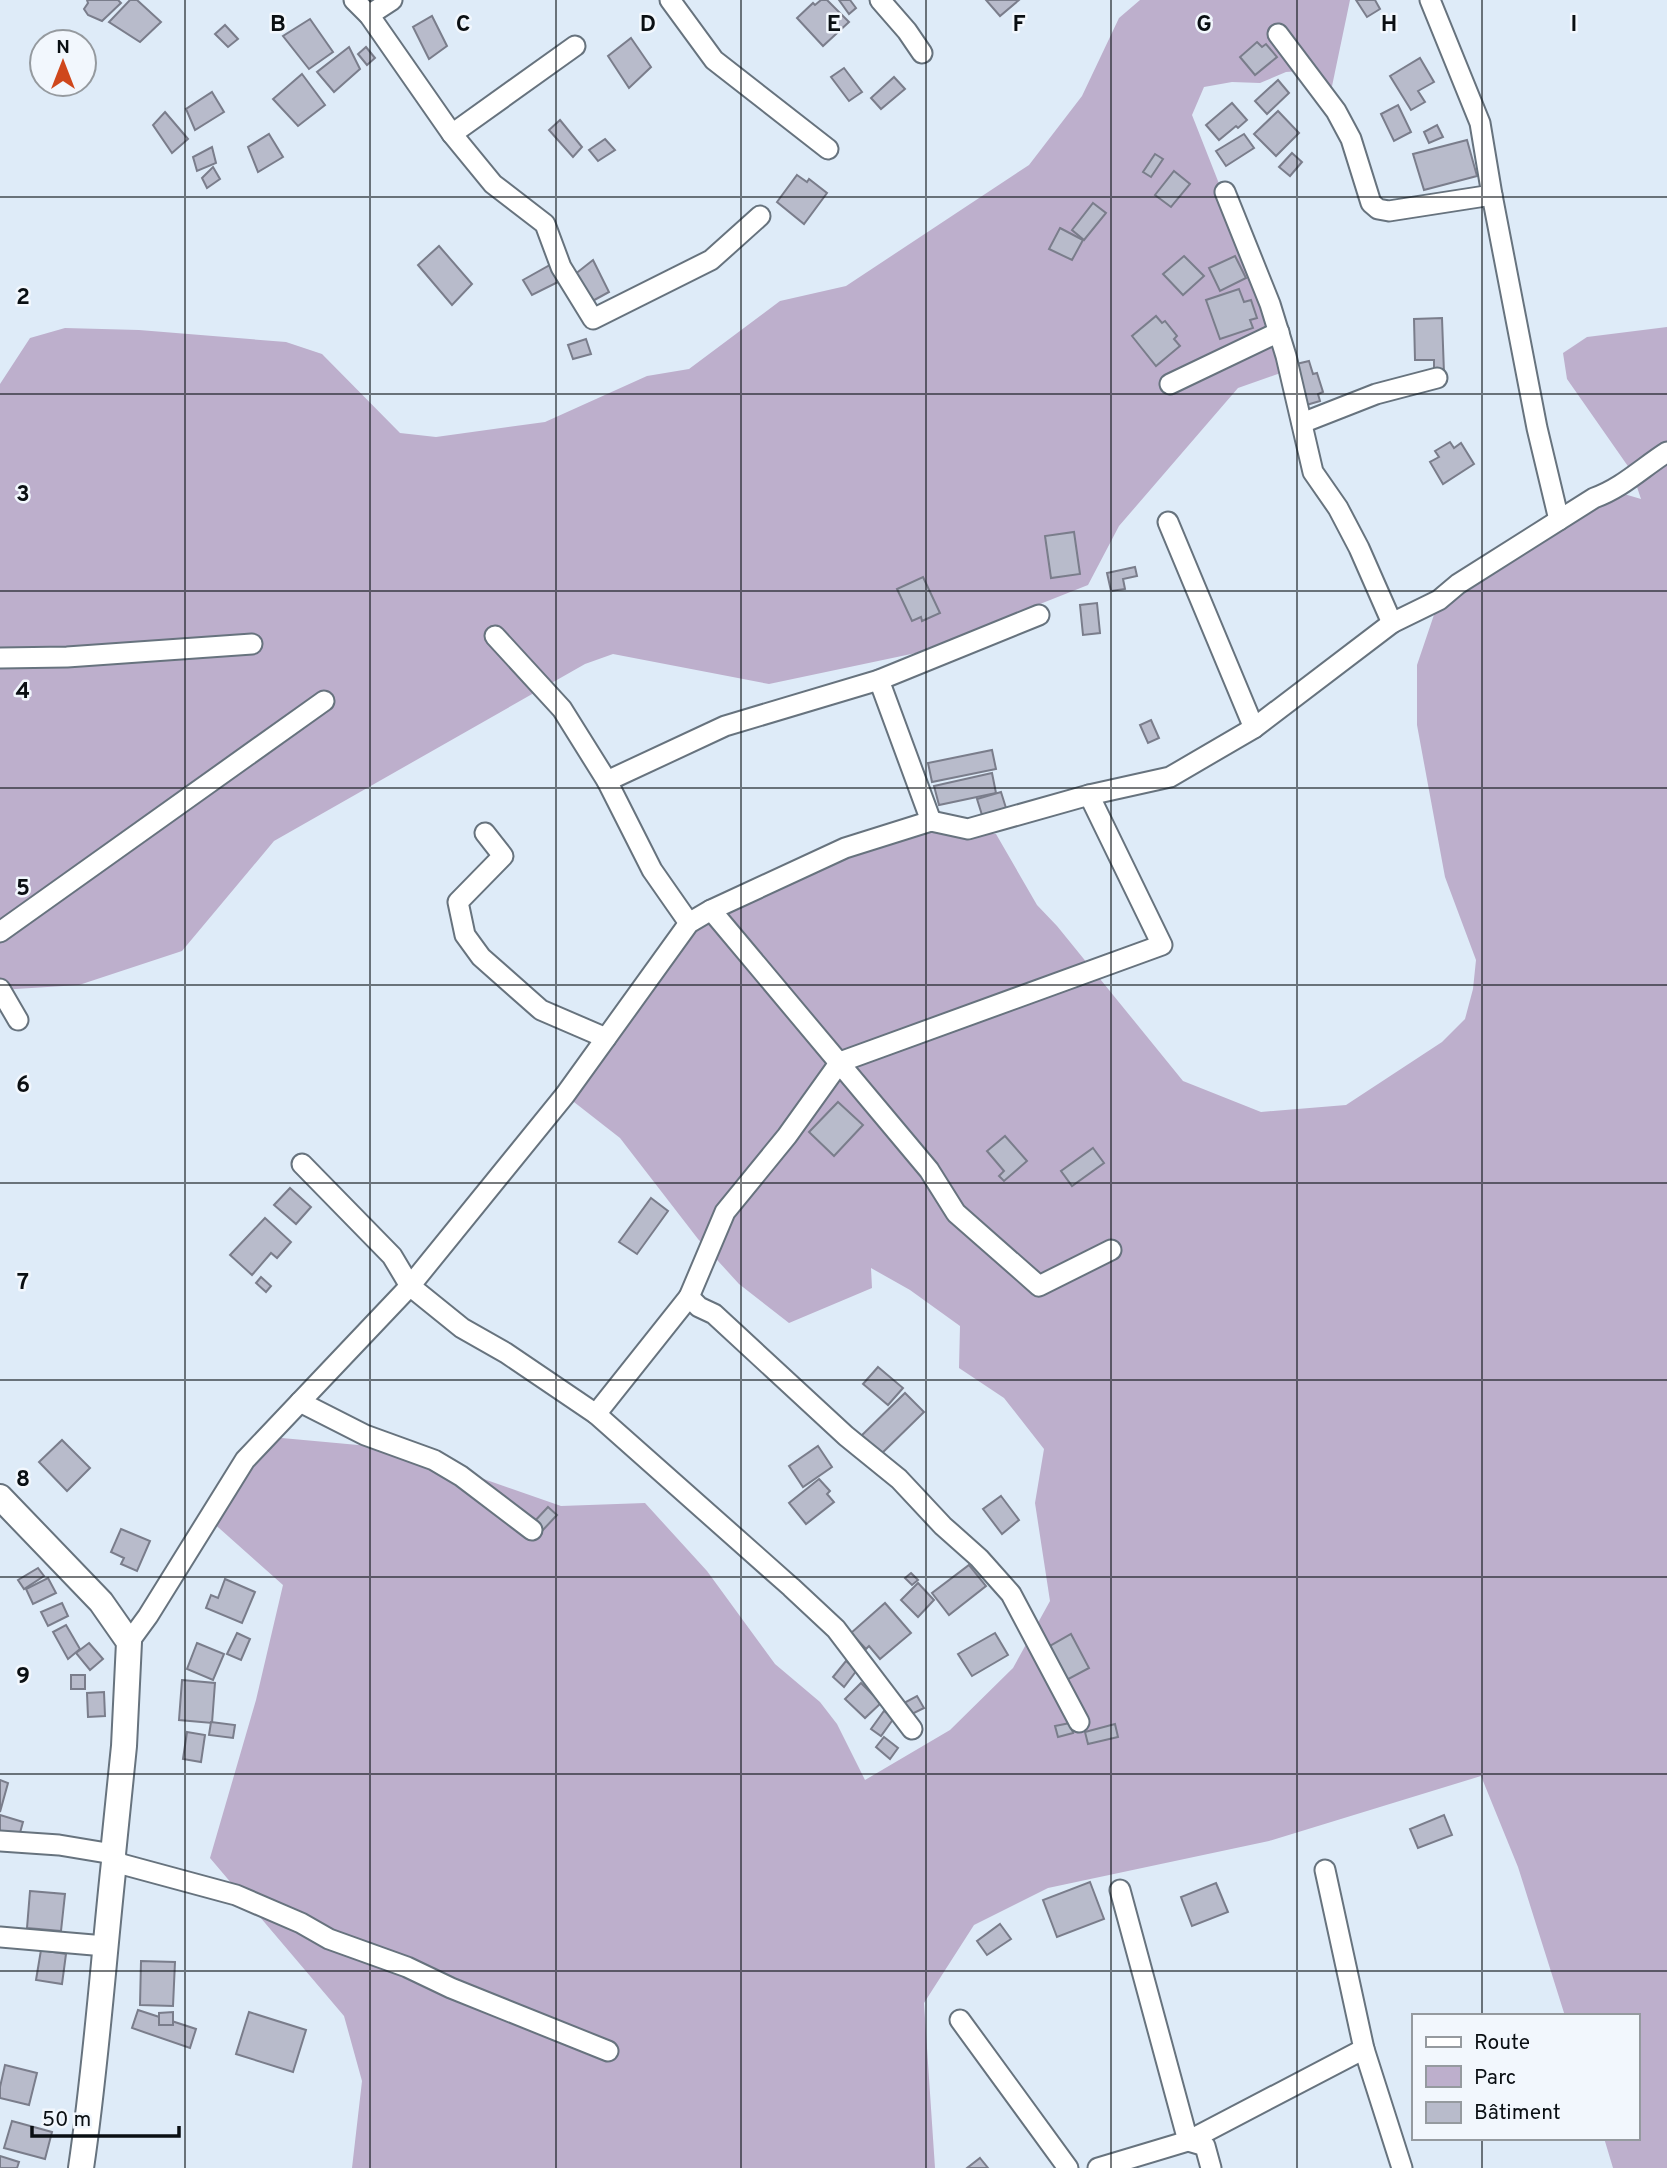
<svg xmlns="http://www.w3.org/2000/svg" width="1667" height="2168" font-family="Overpass,sans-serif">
<rect width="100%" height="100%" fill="#deebf8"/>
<g fill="#bdafcc">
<polygon points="1140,0 1350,0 1331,91 1314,70 1286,72 1260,83 1232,82 1204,87 1192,115 1292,369 1238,388 1119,526 1088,585 916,653 769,684 613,654 585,664 274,841 182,951 79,985 0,990 0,384 30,338 65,328 139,330 286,342 322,354 400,433 436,437 545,422 647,376 689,369 780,301 846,286 1029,165 1082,96 1119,18"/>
<polygon points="1667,327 1667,2168 1613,2168 1604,2138 1637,2138 1637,2016 1565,2016 1518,1867 1481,1776 1269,1841 1048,1888 974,1925 924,2003 935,2168 352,2168 362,2081 344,2016 210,1858 256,1700 283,1585 201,1512 260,1436 369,1446 441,1464 561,1506 645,1503 707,1571 775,1664 820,1702 837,1724 865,1780 950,1730 1013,1668 1050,1601 1035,1503 1044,1449 1004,1398 959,1368 960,1326 910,1290 871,1268 872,1288 789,1323 739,1284 698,1239 620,1138 565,1095 694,914 831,854 934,831 996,834 1037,905 1057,926 1183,1081 1261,1112 1346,1105 1442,1042 1465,1019 1473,989 1476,960 1445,877 1417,725 1417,665 1439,600 1614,491 1641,499 1632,472 1567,379 1563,353 1587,337"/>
</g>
<g fill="#b8bbcb" stroke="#7a7d8b" stroke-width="2">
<polygon points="87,0 118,0 121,3 102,21 88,15 84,9 88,3"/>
<polygon points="130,0 137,0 161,22 140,42 109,22"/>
<polygon points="821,0 827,0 849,22 823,46 797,18 813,3 815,5"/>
<polygon points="839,0 850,0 856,8 849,14"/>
<polygon points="986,0 1019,0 1000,16"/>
<polygon points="1356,0 1375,0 1380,9 1367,17"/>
<polygon points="432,16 447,46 429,59 413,27"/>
<polygon points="310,19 333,52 309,69 283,36"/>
<polygon points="225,25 238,39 228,47 215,34"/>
<polygon points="631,38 651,67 629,88 608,56"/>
<polygon points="1257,42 1262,47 1266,44 1277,57 1255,75 1240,57"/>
<polygon points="349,47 360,69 334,92 317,72"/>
<polygon points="366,47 375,58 367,65 358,54"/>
<polygon points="1420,58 1434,82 1418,91 1425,102 1411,110 1390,76"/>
<polygon points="844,68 862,92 849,101 831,77"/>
<polygon points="302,74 325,105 298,126 273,99"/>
<polygon points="894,77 905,89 881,109 871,98"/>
<polygon points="1278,80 1289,93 1267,114 1255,101"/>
<polygon points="212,92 224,112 195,130 186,109"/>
<polygon points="1232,103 1247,120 1238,128 1236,126 1219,140 1206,125"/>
<polygon points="1398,105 1411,132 1394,141 1381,114"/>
<polygon points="1278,111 1299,133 1276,156 1254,134"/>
<polygon points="165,112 188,139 172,153 153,125"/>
<polygon points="560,120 582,147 573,157 549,130"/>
<polygon points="1437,125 1443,137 1429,143 1424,132"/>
<polygon points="269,134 283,157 258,172 248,147"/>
<polygon points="1244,134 1254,148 1226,166 1216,151"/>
<polygon points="605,139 615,150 598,161 589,150"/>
<polygon points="1467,140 1477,176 1424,190 1413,154"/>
<polygon points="212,147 216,163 197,171 193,157"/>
<polygon points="1292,153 1302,162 1290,176 1279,167"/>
<polygon points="1155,154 1163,159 1151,177 1143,172"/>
<polygon points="213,167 220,179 207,188 202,178"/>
<polygon points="1174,171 1190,184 1171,207 1155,195"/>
<polygon points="797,175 807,182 809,179 827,193 804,224 777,202"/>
<polygon points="1093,203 1106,213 1084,240 1072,230"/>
<polygon points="1060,228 1083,240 1072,260 1049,249"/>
<polygon points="439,246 472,284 452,305 418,265"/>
<polygon points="1184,256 1204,276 1183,295 1163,274"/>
<polygon points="1235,256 1246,278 1220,291 1209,268"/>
<polygon points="593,260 609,292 587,304 574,275"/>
<polygon points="550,265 558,282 532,295 523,280"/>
<polygon points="1239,289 1244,302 1251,300 1257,318 1250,320 1253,328 1220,339 1206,300"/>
<polygon points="1156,316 1162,323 1165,321 1177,336 1174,339 1180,346 1156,366 1132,336"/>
<polygon points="1442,318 1444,373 1434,373 1434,360 1415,360 1414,319"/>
<polygon points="586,339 591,354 573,359 568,345"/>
<polygon points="1309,361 1313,374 1317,373 1323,392 1318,394 1320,401 1303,406 1292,365"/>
<polygon points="1450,442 1454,448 1461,443 1474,464 1443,484 1430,462 1439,457 1435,451"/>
<polygon points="1074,532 1080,574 1051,578 1045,536"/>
<polygon points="1135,567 1137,576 1123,579 1125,589 1111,591 1107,573"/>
<polygon points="923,577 940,613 922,621 921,617 912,621 897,589"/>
<polygon points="1097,603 1100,633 1083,635 1080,605"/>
<polygon points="1151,720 1159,738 1148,743 1140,725"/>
<polygon points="992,750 996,769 932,782 928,763"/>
<polygon points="992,773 996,793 939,805 934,786"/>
<polygon points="1001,792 1006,808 982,815 977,799"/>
<polygon points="838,1102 863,1125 834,1156 809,1132"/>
<polygon points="1005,1136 1027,1161 1004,1181 999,1176 1004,1171 987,1151"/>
<polygon points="1093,1148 1104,1163 1072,1186 1061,1171"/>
<polygon points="290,1188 311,1207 296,1224 274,1205"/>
<polygon points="651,1198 668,1211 637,1254 619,1242"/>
<polygon points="265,1218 291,1242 277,1258 271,1253 252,1275 230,1255"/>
<polygon points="261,1277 271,1286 266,1292 256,1283"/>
<polygon points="878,1367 903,1388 888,1405 863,1384"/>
<polygon points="905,1393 924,1412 877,1458 858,1439"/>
<polygon points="62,1440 90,1468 67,1491 39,1462"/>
<polygon points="818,1446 832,1467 803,1487 789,1466"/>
<polygon points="819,1479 830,1491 827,1494 834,1502 806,1524 789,1503"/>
<polygon points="1001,1496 1019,1520 1002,1534 983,1509"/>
<polygon points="548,1507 557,1515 541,1532 532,1524"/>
<polygon points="121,1529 150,1541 137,1571 121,1564 124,1558 111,1552"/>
<polygon points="969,1565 986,1586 949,1615 932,1593"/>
<polygon points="38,1568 44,1576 24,1589 18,1580"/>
<polygon points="911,1573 918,1580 912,1585 905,1578"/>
<polygon points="48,1578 56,1593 33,1604 26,1589"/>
<polygon points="225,1579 255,1592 242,1623 206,1608 211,1595 218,1598"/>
<polygon points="918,1583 934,1600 918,1617 901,1600"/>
<polygon points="62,1603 68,1616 48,1626 41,1612"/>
<polygon points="885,1603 911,1633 880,1659 869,1646 866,1649 851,1633"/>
<polygon points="66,1625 80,1649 68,1659 53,1632"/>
<polygon points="237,1633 250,1639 241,1660 227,1654"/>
<polygon points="995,1633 1008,1655 972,1676 958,1654"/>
<polygon points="1071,1634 1089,1668 1061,1683 1043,1650"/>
<polygon points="89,1643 103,1659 90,1670 76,1653"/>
<polygon points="197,1643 224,1654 213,1680 187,1669"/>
<polygon points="846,1661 857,1670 844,1687 833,1677"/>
<rect x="71" y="1675" width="14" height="14"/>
<polygon points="182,1680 215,1683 212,1723 179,1720"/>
<polygon points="861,1683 881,1703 865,1718 845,1699"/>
<polygon points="104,1692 105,1716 88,1717 87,1693"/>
<polygon points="917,1696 924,1708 910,1715 904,1703"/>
<polygon points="884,1711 894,1718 881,1736 871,1729"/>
<polygon points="211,1722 235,1725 233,1738 209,1735"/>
<polygon points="1070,1723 1073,1733 1058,1737 1055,1726"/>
<polygon points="1115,1724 1118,1737 1088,1744 1085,1732"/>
<polygon points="187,1732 205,1735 201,1762 183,1759"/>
<polygon points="884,1737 898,1748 890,1759 876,1747"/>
<polygon points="0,1780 8,1783 0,1812"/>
<polygon points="0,1815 23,1822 18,1840 0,1835"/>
<polygon points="1444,1815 1452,1835 1418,1848 1410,1829"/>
<polygon points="1090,1882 1104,1919 1057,1937 1043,1900"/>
<polygon points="1216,1883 1228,1912 1192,1926 1181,1897"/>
<polygon points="30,1891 65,1894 61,1931 27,1928"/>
<polygon points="1000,1924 1011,1939 987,1955 977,1941"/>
<polygon points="41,1950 66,1954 62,1984 36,1980"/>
<polygon points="141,1961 175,1962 173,2006 140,2005"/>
<polygon points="138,2010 196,2029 190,2048 132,2028"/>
<polygon points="173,2012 173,2025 159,2025 159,2013"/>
<polygon points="249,2012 306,2030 293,2072 236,2054"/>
<polygon points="5,2065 37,2073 29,2105 0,2098 0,2087"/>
<polygon points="12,2121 52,2132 45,2159 4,2148"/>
<polygon points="0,2156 19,2162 17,2168 0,2168"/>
<polygon points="980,2158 988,2168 967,2168"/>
</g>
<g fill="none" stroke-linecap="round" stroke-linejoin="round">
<g stroke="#67737e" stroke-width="23">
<g id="minor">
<polyline points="354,0 369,15 452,134 493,184 545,224 561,267 593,319 711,260 760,216"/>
<polyline points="670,0 714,60 828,149"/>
<polyline points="880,0 907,31 922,53"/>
<polyline points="1430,0 1480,123 1492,195 1537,428 1559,520"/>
<polyline points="369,15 392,0"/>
<polyline points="1278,34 1336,111 1351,139 1371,203 1378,209 1389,211 1492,195"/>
<polyline points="452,134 575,46"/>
<polyline points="1225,192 1270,304 1286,356 1313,472 1338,508 1359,548 1392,623"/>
<polyline points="1170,384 1279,332"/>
<polyline points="1302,423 1376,394 1437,378"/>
<polyline points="1168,522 1254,728"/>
<polyline points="495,636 562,709 607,781 652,870 689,923"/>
<polyline points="0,658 67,657 252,644"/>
<polyline points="879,680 931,821"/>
<polyline points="607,781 725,726 879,680 1039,615"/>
<polyline points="485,833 503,856 458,902 465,935 481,957 541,1010 606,1038"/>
<polyline points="711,910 929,1170 956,1213 1039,1286 1111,1250"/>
<polyline points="0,932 324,701"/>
<polyline points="0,989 18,1020"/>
<polyline points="302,1164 392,1256 410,1286 462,1328 506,1353 596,1414 791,1587 836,1629 912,1729"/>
<polyline points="689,1297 725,1212 787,1136 840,1062 1162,945 1089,795"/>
<polyline points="300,1402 365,1435 434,1460 461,1476 532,1530"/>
<polyline points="596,1414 689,1297 699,1307 714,1314 846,1436 899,1479 943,1526 979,1558 1011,1594 1079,1722"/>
<path d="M129,1642l19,-26 97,-156 165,-174 155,-191 124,-172 22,-13 134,-62 86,-27 37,8 121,-34 81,-18 84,-49 138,-105 47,-23 19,-16 136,-86c28,-10 48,-30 73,-46"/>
<polyline points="0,1841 59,1845 113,1854"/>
<polyline points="114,1862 236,1895 301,1923 329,1939 407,1967 451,1988 608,2051"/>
<polyline points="1120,1890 1188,2141 1205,2146 1211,2168"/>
<polyline points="0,1937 105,1946"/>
<polyline points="960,2020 1068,2168"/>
<polyline points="1364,2049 1402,2168"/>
<polyline points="1098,2168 1188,2141 1364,2049 1325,1870"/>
</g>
</g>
<g stroke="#67737e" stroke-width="28">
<path id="tertiary" d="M0,1497l101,105 28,40 -5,104 -11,108 1,8c-11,102 -18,205 -33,306"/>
</g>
<use href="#minor" stroke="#fff" stroke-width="19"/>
<use href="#tertiary" stroke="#fff" stroke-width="24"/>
</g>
<path fill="none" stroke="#0a0f13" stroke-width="2" stroke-opacity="0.55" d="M185,0v2168M370,0v2168M556,0v2168M741,0v2168M926,0v2168M1111,0v2168M1297,0v2168M1482,0v2016M0,197h1667M0,394h1667M0,591h1667M0,788h1667M0,985h1667M0,1183h1667M0,1380h1667M0,1577h1667M0,1774h1667M0,1971h1667M1482,2138v30"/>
<g font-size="23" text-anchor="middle" font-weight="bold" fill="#0a0f13" stroke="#f2f7fd" stroke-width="5" stroke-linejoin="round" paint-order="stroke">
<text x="278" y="31">B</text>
<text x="463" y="31">C</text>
<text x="648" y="31">D</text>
<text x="834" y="31">E</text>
<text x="1019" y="31">F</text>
<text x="1204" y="31">G</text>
<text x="1389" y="31">H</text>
<text x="1574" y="31">I</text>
<text x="23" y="304">2</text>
<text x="23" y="501">3</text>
<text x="23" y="698">4</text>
<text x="23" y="895">5</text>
<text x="23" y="1092">6</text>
<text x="23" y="1289">7</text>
<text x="23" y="1486">8</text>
<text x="23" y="1683">9</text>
</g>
<rect x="1412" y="2014" width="228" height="126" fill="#f2f7fd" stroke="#959a9f" stroke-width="2"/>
<rect x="1426" y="2037" width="35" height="10" fill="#ffffff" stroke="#959a9f" stroke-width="2"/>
<text x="1474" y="2049" font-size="21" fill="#0a0f13">Route</text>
<rect x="1426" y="2066" width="35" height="21" fill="#bdafcc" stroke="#959a9f" stroke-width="2"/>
<text x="1474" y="2084" font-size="21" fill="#0a0f13">Parc</text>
<rect x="1426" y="2102" width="35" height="21" fill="#b8bbcb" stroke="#959a9f" stroke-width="2"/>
<text x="1474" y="2119" font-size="21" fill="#0a0f13">Bâtiment</text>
<g transform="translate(63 63)"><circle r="33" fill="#f2f7fd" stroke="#959a9f" stroke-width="2"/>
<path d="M0-5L12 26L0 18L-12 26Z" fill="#cf471c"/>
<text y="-10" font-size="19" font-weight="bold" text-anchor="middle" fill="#0a0f13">N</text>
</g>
<path d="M32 2126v10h147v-10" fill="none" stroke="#0a0f13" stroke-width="3.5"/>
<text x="42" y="2126" font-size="21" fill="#0a0f13" stroke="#f2f7fd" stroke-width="5" paint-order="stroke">50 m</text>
</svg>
